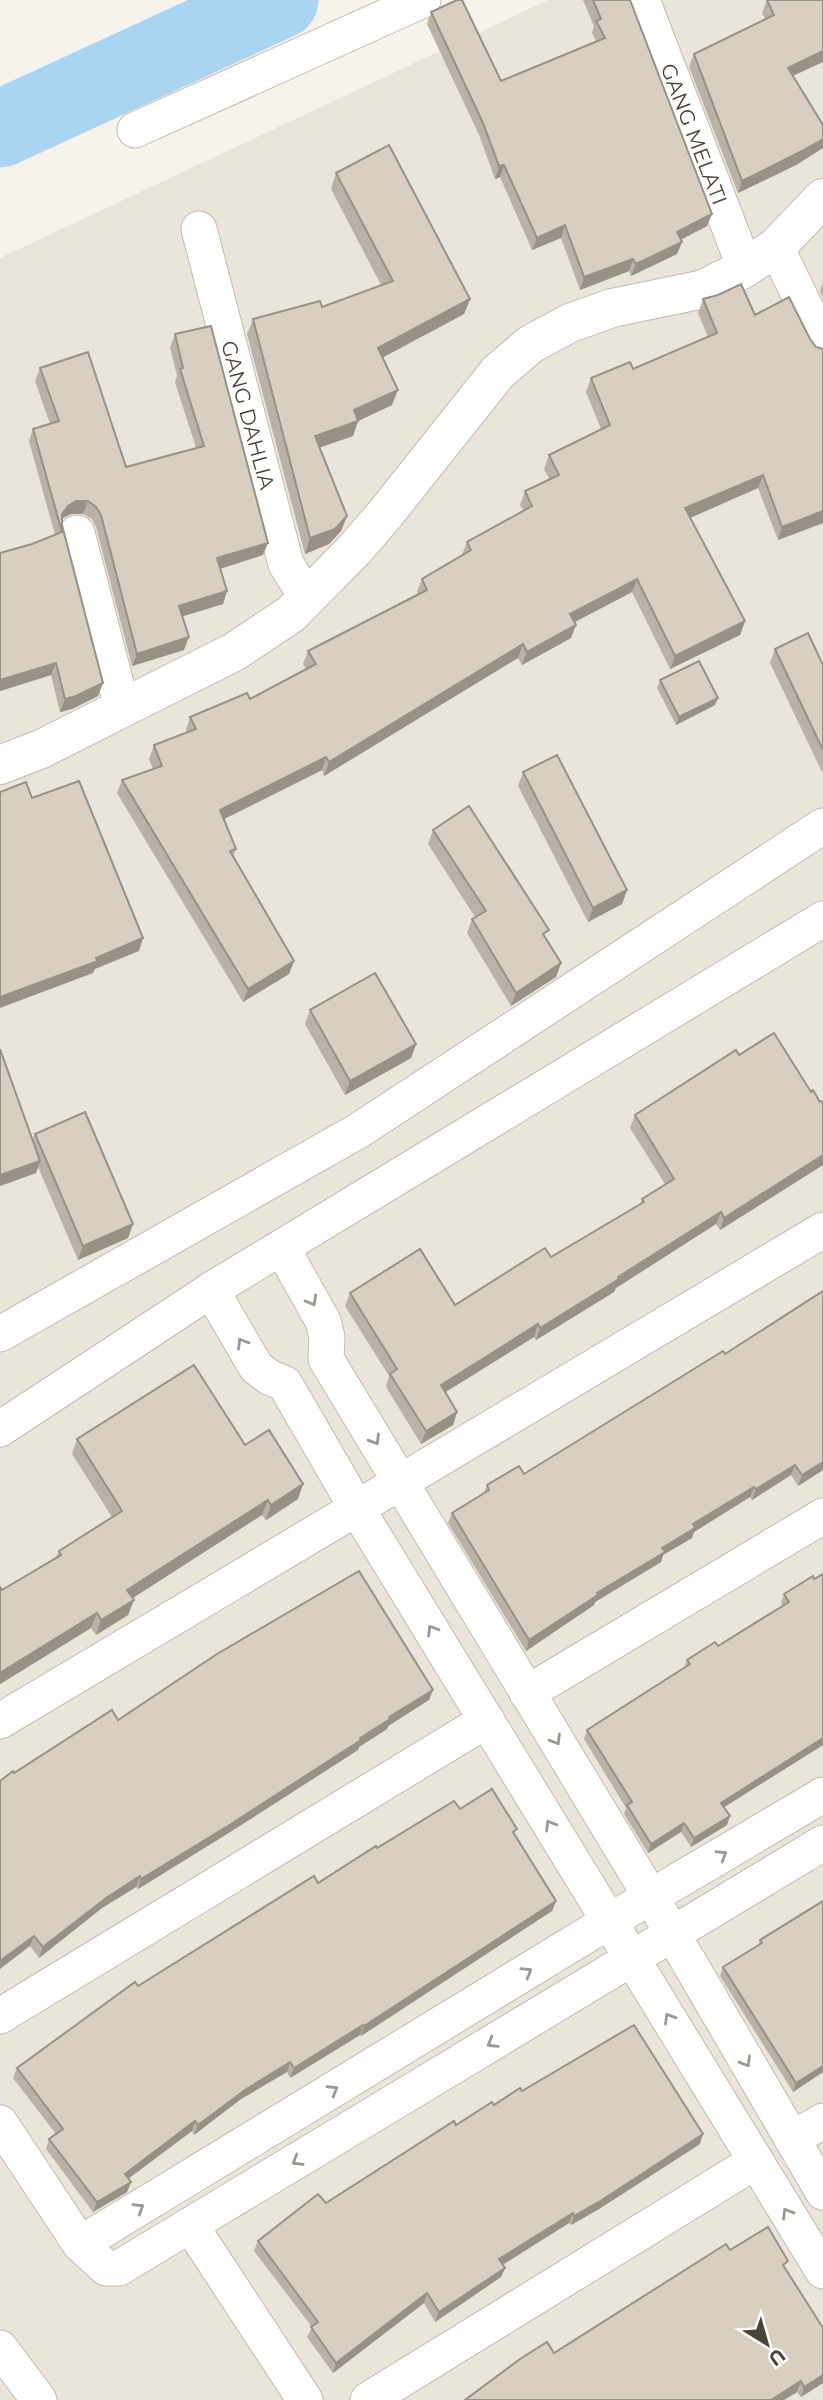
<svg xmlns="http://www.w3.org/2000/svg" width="823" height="2400" font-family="Montserrat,sans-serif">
<rect width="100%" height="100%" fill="#f6f3ec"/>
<polygon fill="#eae5da" points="548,0 823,0 823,2400 0,2400 0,258"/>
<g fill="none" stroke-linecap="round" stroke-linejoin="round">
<polyline stroke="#a9d4f2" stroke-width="77" points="0,129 280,0"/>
<g stroke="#c2bbae" stroke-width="37">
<g id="minor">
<polyline points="642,0 745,268"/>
<polyline points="135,130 423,0"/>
<polyline points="199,229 286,564 307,598"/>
<polyline points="776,247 823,344"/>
<polyline points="77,533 122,707"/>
<polyline points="282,1248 323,1321 327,1337 326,1359 651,1897 823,2192"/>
<polyline points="211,1290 256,1367 269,1377 285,1384 356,1507 823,2271"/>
<polyline points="0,1334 358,1131 823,826"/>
<polyline points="0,1429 211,1290 823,919"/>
<polyline points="527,1693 823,1516"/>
<polyline points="0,1721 823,1230"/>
<polyline points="0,2016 487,1720"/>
<polyline points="0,2123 80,2244 106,2268 119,2268 823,1843"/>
<polyline points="792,2139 823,2121"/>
<polyline points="191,2226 305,2400"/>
<polyline points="80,2244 608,1922 823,1795"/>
<polyline points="0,2348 39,2400"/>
<polyline points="368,2400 756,2161"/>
</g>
</g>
<g stroke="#c2bbae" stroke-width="40">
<polyline id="tertiary" points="0,765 41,749 234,652 291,614 355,549 386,513 498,372 531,344 570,323 612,308 704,289 745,268 776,247 823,198"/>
</g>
<use href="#minor" stroke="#fff" stroke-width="35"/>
<use href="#tertiary" stroke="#fff" stroke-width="38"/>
</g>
<g fill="#bab2a6">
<polygon points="583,0 630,0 707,226 681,240 682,242 677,254 631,276 629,271 580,290 561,238 532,250 500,177 495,179 479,135 427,24 431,12 501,81 596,41 592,33 594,26"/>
<polygon points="767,0 823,0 793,76 798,164 738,193 689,67 694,54 765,19 762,13"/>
<polygon points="336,173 470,299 464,314 382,358 392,405 358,421 353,436 320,447 347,516 341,531 329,544 305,554 247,334 253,319 322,307 381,285 331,189"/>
<polygon points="823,282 823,298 820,291"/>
<polygon points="703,299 755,315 810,339 816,347 823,349 823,523 778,540 758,488 690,517 745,621 740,635 670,669 632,592 575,622 571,638 522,665 518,658 324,776 322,770 224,819 236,849 233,857 294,961 289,974 243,1002 117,793 122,780 153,769 149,759 154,745 187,733 186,730 190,717 250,699 306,669 303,664 308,651 418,594 417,592 422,579 462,555 467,542 524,511 520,505 525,491 550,480 544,469 549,455 601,429 586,392 591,378 633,369 708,337 698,313"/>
<polygon points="175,334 263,555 220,569 227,591 223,604 182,616 184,650 132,666 96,527 92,519 83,514 71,514 63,518 62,525 98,696 72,709 60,712 51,675 0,691 0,553 32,544 55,535 29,441 33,429 50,424 35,381 40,368 126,467 196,448 175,382 177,376 170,347"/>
<polygon points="775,649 823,665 823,772 822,772 770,663"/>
<polygon points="660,680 715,705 676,725 657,688"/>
<polygon points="523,772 627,890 622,904 588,922 518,786"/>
<polygon points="433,830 546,939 561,963 556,977 511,1006 467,933 472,919 475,917 428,844"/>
<polygon points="310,1010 416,1044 411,1058 345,1095 305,1024"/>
<polygon points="0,1049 32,1139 35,1134 133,1224 128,1238 78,1260 38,1167 36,1173 0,1186"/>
<polygon points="739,1055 811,1092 820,1102 823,1101 823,1165 720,1230 716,1224 616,1288 614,1292 536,1340 534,1337 445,1392 457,1412 453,1425 421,1444 386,1387 389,1376 345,1306 350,1293 455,1305 551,1257 640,1204 642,1199 665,1184 630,1128 635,1115"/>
<polygon points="823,1291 823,1470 798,1486 791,1475 752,1500 750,1497 694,1532 692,1538 663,1555 661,1562 595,1602 594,1605 526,1651 448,1523 452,1513 484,1493 487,1485 524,1474 725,1354"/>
<polygon points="77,1439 245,1445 298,1499 266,1520 262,1515 132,1598 134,1600 128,1615 96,1635 91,1628 0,1684 0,1587 2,1590 56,1557 59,1551 112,1517 72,1454"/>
<polygon points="823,1574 823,1745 724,1807 727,1825 691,1847 681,1832 648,1853 624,1814 626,1808 584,1739 587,1730 684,1668 687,1660 718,1646 783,1606 781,1603 784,1594"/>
<polygon points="429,1700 388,1726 387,1729 359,1747 358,1750 227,1834 138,1889 136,1887 102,1908 39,1958 30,1946 14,1773 118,1720"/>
<polygon points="460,1809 515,1835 556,1901 552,1911 361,2036 360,2035 290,2078 287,2072 241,2099 194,2135 192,2131 128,2179 131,2182 127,2192 93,2212 46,2149 49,2139 56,2134 13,2078 17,2068 138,1986 377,1848"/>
<polygon points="823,1901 823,2072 793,2092 720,1976 723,1967 759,1944 760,1940"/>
<polygon points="522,2091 700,2144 599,2209 571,2225 569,2223 503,2264 505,2268 501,2277 435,2322 424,2303 333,2373 307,2337 312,2327 254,2251 258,2241 326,2203 456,2125 494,2105"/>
<polygon points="730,2250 785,2269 823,2328 823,2383 801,2397 797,2392 784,2400 465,2400 554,2353"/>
</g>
<g fill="#979187">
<polygon points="823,51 823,62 784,80 788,68"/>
<polygon points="823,139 823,148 798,164 738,193 742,181"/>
<polygon points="504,165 500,177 495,179 499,166"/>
<polygon points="712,214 707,226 672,244 677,232"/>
<polygon points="565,225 561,238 532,250 537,238"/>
<polygon points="682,242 677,254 631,276 636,264"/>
<polygon points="633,259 629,271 580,290 584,277"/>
<polygon points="470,299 464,314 372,363 378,348"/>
<polygon points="398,390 392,405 358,421 353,436 310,451 315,436 354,410"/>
<polygon points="763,475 758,488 681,522 685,508"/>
<polygon points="76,501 88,501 83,514 71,514 63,518 60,524 62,514 68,506"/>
<polygon points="823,511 823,523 778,540 782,527"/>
<polygon points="347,516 341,531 329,544 305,554 310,538"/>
<polygon points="268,543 263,555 213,571 217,558"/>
<polygon points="637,579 632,592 565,627 570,614"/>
<polygon points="227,591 223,604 174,619 179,606"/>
<polygon points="745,621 740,635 670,669 675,656"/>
<polygon points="576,625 571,638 522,665 527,652"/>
<polygon points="189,637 184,650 132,666 137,654"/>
<polygon points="523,644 518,658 324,776 329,762"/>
<polygon points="56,663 51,675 0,691 0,680"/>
<polygon points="103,683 98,696 72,709 60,712 65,699"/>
<polygon points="718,698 715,705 676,725 679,717"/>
<polygon points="326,757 322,770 216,823 220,810"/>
<polygon points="627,890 622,904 588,922 593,908"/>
<polygon points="143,938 139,951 95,969 93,973 0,1008 0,997"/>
<polygon points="294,961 289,974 243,1002 248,989"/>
<polygon points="561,963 556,977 511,1006 516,993"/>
<polygon points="416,1044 411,1058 345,1095 350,1081"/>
<polygon points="823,1155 823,1165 720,1230 724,1218"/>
<polygon points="40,1161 36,1173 0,1186 0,1175"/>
<polygon points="721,1212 716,1224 616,1288 614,1292 536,1340 540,1328"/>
<polygon points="133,1224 128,1238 78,1260 83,1246"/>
<polygon points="538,1324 534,1337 436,1398 441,1385"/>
<polygon points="457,1412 453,1425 421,1444 426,1431"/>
<polygon points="823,1462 823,1470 798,1486 802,1475"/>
<polygon points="795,1465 791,1475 752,1500 756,1489"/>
<polygon points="303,1484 298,1499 266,1520 271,1505"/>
<polygon points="754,1487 750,1497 694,1532 692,1538 663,1555 661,1562 595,1602 594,1605 526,1651 529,1640 662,1548 693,1524"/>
<polygon points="268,1500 262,1515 122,1605 127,1590"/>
<polygon points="134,1600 128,1615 96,1635 101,1620"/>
<polygon points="97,1613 91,1628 0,1684 0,1673"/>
<polygon points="433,1690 429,1700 388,1726 387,1729 359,1747 358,1750 227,1834 138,1889 141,1879 360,1738 389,1717"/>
<polygon points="823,1738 823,1745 718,1811 721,1803"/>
<polygon points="730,1816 727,1825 691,1847 694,1838"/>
<polygon points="684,1823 681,1832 648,1853 651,1844"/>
<polygon points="140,1876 136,1887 102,1908 39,1958 43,1947 106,1898"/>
<polygon points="556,1901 552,1911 361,2036 364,2026"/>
<polygon points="34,1936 30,1946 0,1969 0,1961"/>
<polygon points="363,2025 360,2035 290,2078 294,2068"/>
<polygon points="290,2062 287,2072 241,2099 194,2135 198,2125 245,2090"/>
<polygon points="823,2066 823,2072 793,2092 796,2083"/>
<polygon points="195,2121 192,2131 121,2184 125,2174"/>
<polygon points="703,2134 700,2144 599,2209 571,2225 574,2216"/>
<polygon points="131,2182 127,2192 93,2212 97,2202"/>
<polygon points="573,2213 569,2223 496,2269 499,2259"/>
<polygon points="505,2268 501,2277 435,2322 439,2312"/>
<polygon points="427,2293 424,2303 333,2373 336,2363"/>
<polygon points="823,2375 823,2383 801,2397 804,2387"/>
<polygon points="801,2381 797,2392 784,2400 771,2400"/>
</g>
<g fill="#d8cfc1" stroke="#979187" stroke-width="2">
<polygon points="457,0 462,0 501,81 605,38 596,21 601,19 593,0 630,0 712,214 677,232 682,242 636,264 633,259 584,277 565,225 537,238 504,165 499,166 483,123 431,12"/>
<polygon points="767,0 823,0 823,51 788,68 823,125 823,139 802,151 742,181 694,54 774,15"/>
<polygon points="389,145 470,299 378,348 398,390 354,410 358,421 315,436 347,516 335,529 310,538 253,319 320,301 322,307 393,281 336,173"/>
<polygon points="741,284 755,315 789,297 810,339 816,347 823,349 823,511 782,527 763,475 685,508 745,621 675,656 637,579 570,614 576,625 527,652 523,644 329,762 326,757 220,810 236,849 230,851 294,961 248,989 122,780 162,766 154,745 196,729 190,717 247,693 250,699 316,664 308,651 427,590 422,579 471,550 467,542 532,506 525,491 559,475 549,455 610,425 591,378 630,362 633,369 717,333 703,299 718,295"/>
<polygon points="211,326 268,543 217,558 227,591 179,606 189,637 137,654 101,515 96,507 88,501 76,501 68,506 62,514 62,525 103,683 76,696 65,699 56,663 0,680 0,553 32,544 62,532 33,429 59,421 40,368 88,352 126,467 204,446 180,369 183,368 175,334"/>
<polygon points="808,633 823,665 823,750 775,649"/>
<polygon points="699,661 718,698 679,717 660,680"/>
<polygon points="557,755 627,890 593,908 523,772"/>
<polygon points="79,781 143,938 96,958 98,961 0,997 0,792 26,782 32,798"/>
<polygon points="469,806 549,930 543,934 561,963 516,993 472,919 486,911 433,830"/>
<polygon points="375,973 416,1044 350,1081 310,1010"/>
<polygon points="774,1033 811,1092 813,1090 820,1102 823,1101 823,1155 724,1218 721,1212 618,1277 619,1279 540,1328 538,1324 441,1385 457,1412 426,1431 390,1374 397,1369 350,1293 420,1249 455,1305 545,1248 551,1257 644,1202 642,1199 674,1179 635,1115 736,1050 739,1055"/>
<polygon points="0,1049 40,1161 0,1175"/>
<polygon points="85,1112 133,1224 83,1246 35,1134"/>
<polygon points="823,1291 823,1462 802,1475 795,1465 756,1489 754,1487 693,1524 695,1528 662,1548 665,1552 597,1593 598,1595 529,1640 452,1513 489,1490 487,1485 519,1466 524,1474 723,1351 725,1354"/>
<polygon points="194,1365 245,1445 269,1430 303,1484 271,1505 268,1500 127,1590 134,1600 101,1620 97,1613 0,1673 0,1587 2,1590 61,1555 59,1551 122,1511 77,1439"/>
<polygon points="359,1571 433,1690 389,1717 390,1719 360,1738 361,1740 231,1824 141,1879 140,1876 106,1898 43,1947 34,1936 0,1961 0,1781 13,1771 14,1773 112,1710 118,1720 217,1654"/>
<polygon points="823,1574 823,1738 721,1803 730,1816 694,1838 684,1823 651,1844 627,1805 632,1802 587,1730 690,1664 687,1660 715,1642 718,1646 789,1602 784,1594 813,1576 814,1579"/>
<polygon points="492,1789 517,1829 513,1832 556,1901 364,2026 363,2025 294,2068 290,2062 245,2090 198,2125 195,2121 125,2174 131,2182 97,2202 49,2139 63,2129 17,2068 135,1982 138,1986 314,1876 318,1883 376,1846 377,1848 454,1801 460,1809"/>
<polygon points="823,1901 823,2066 796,2083 723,1967 762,1943 760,1940"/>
<polygon points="634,2025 703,2134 602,2200 574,2216 573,2213 499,2259 505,2268 439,2312 427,2293 336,2363 311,2327 318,2322 258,2241 318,2194 326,2203 454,2121 456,2125 492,2102 494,2105 520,2088 522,2091"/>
<polygon points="768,2227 788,2261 783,2265 823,2328 823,2375 804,2387 801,2381 771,2400 465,2400 520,2359 547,2342 554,2353 726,2244 730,2250"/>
</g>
<defs><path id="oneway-chevron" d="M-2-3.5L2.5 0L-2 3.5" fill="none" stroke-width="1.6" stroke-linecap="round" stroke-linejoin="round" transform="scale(1.75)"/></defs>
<g stroke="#9c9892">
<use href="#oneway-chevron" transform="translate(312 1301) rotate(61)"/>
<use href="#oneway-chevron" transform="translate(242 1343) rotate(-121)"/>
<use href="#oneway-chevron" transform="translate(375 1440) rotate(59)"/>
<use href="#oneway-chevron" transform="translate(432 1630) rotate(-122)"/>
<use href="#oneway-chevron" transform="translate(556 1740) rotate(59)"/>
<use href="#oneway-chevron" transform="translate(550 1825) rotate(-121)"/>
<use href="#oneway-chevron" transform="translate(722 1855) rotate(-31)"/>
<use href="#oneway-chevron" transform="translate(527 1972) rotate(-31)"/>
<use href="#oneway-chevron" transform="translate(669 2018) rotate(-121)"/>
<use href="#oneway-chevron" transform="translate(492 2043) rotate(149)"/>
<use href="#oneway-chevron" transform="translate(746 2062) rotate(59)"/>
<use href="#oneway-chevron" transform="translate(333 2090) rotate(-31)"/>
<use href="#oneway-chevron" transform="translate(297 2161) rotate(149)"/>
<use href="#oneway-chevron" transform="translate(139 2208) rotate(-31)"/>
<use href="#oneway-chevron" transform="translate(787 2213) rotate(-121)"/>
</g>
<g text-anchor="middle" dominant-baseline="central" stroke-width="6" stroke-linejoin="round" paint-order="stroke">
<g font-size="21" fill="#4b4439" stroke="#fff">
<text transform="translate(694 134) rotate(69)">GANG MELATI</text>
<text transform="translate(248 415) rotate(75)">GANG DAHLIA</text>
</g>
</g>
<g transform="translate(767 2344) rotate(143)" stroke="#ffffff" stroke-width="5" paint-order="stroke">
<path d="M0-5L12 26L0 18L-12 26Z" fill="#4b4439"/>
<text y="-10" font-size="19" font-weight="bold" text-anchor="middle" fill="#4b4439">U</text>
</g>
</svg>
